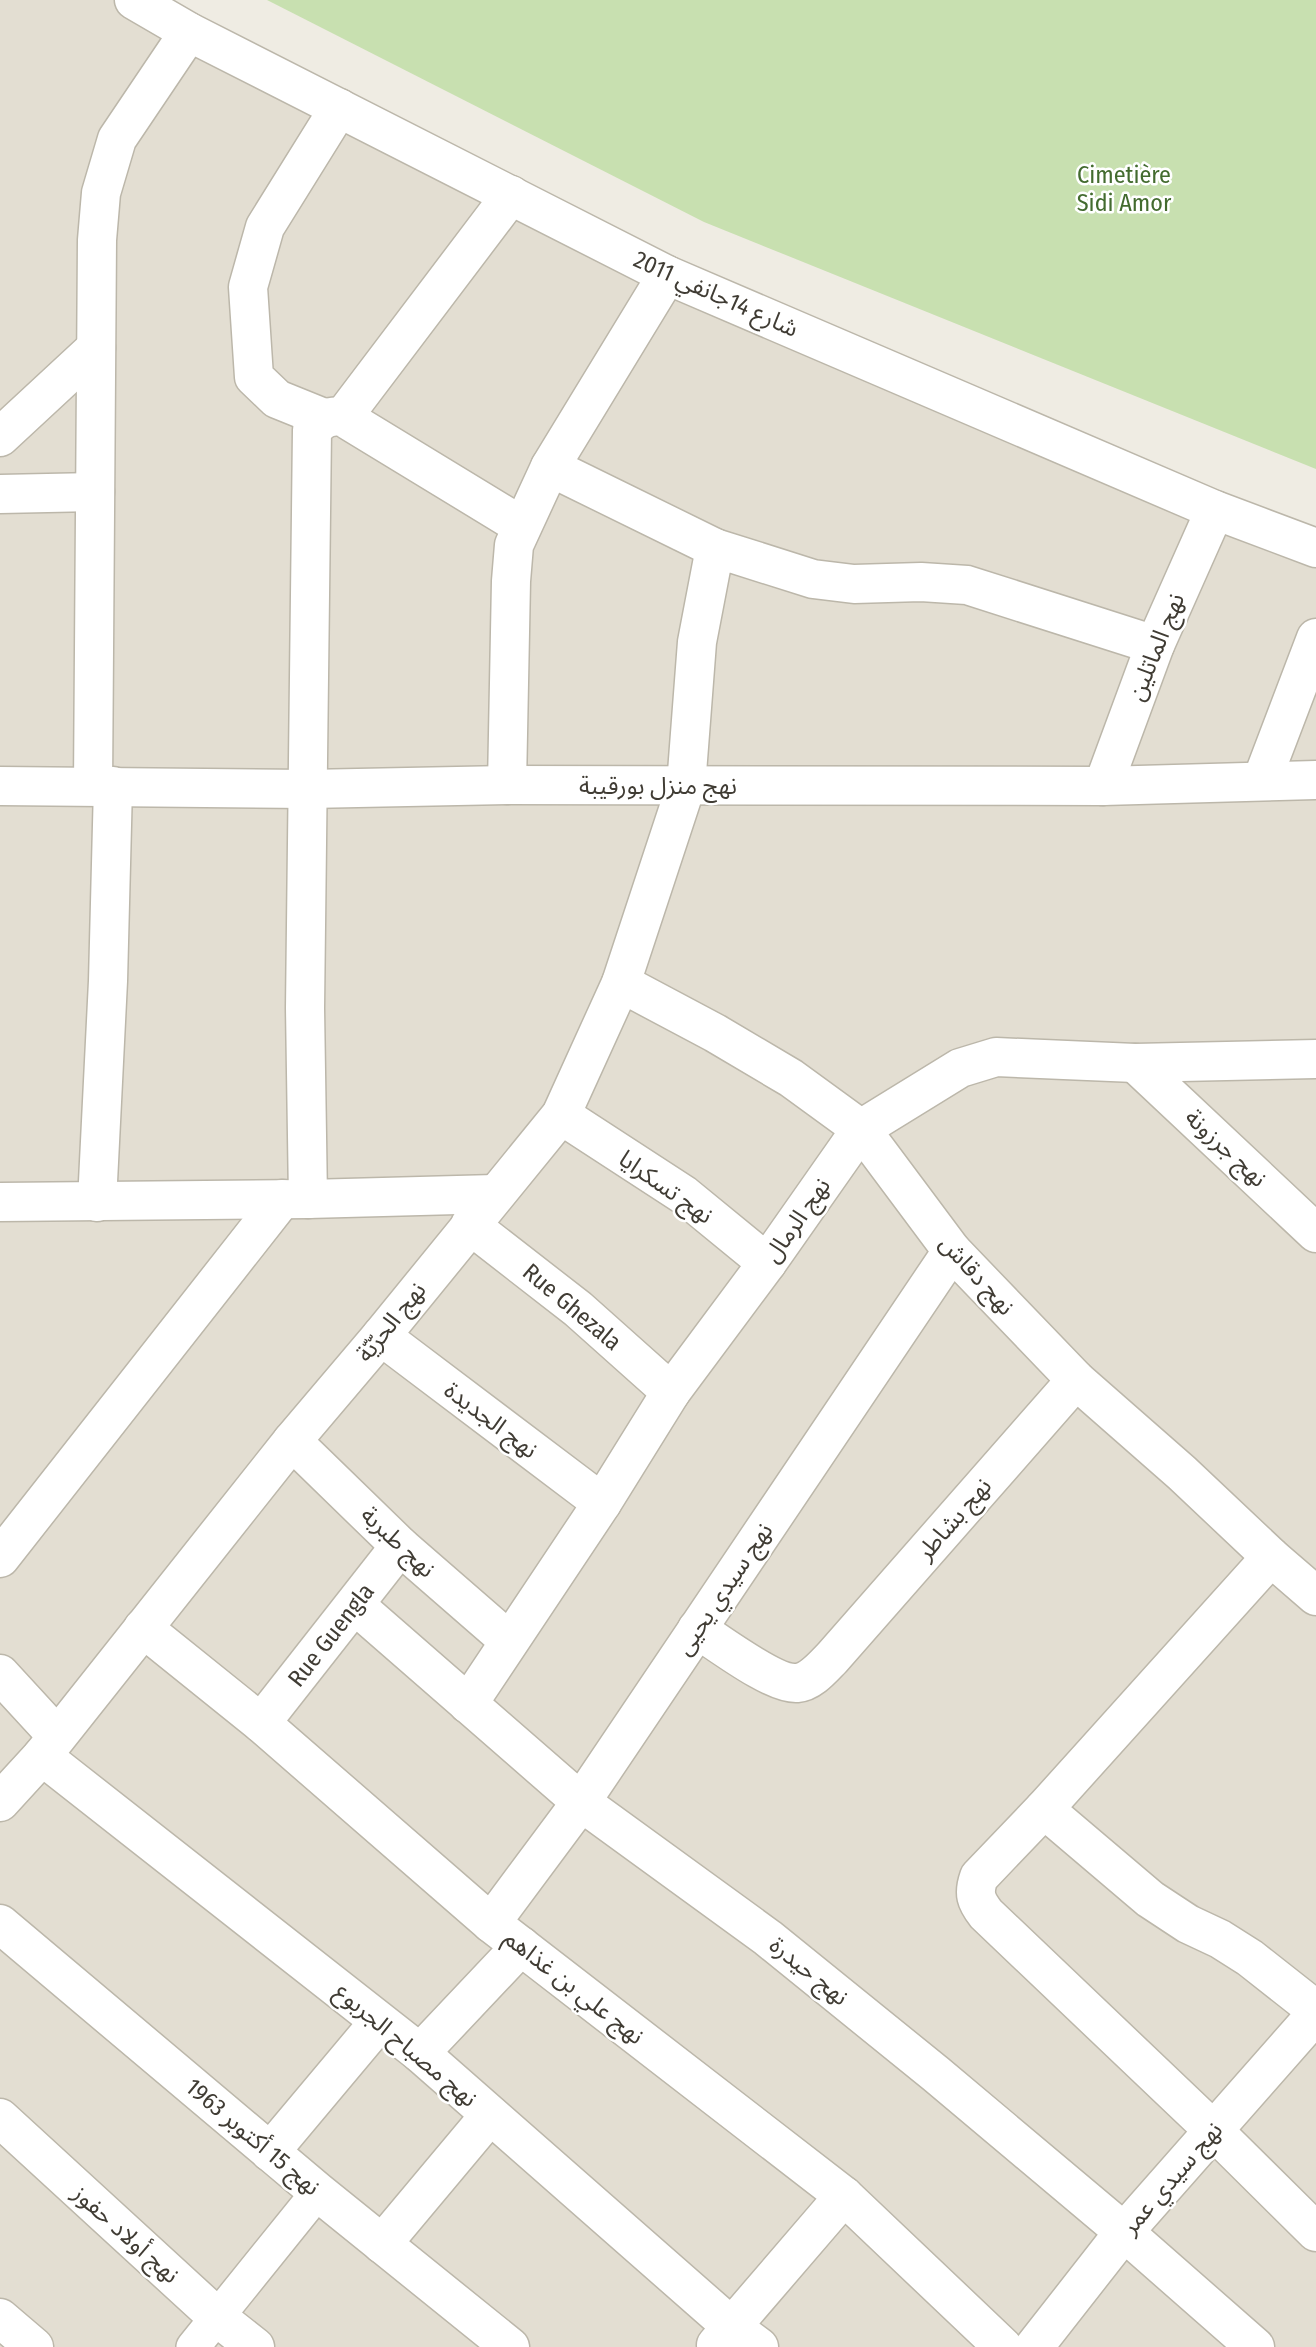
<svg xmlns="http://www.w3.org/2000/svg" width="1316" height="2347" font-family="'Fira Sans Condensed','Noto Sans Arabic',sans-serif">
<rect width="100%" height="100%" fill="#efece3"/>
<polygon fill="#e3ded2" points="0,0 124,0 661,273 1316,539 1316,2347 0,2347"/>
<polygon fill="#c8e0b0" points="267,0 1316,0 1316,469 704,222"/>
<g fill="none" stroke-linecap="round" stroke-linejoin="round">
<g stroke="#bcb7aa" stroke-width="36">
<polyline id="pedestrian" points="193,2347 318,2192"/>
</g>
<g stroke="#bcb7aa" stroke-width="41">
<g id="minor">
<polyline points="343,417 511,195"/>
<polyline points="324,418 277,399 254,377 248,287 265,227 339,108"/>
<polyline points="0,437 96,348"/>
<polyline points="550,467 715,548"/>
<polyline points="0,494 95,492"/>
<polyline points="1262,780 1316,638"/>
<polyline points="507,785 511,581 514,545 550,467 667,275"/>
<polyline points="0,786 308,789 507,785 1103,786 1316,780"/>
<polyline points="93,786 97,240 101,193 117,139 189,32"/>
<polyline points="1103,786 1155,645 1215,510"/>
<polyline points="621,983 715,1033 791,1078 861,1129 952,1251 1076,1380 1182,1473 1271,1557 1316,1596"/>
<polyline points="1135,1063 1316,1233"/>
<polyline points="561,1115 684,1195 767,1263"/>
<path d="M308,1199l-3,-191 7,-578c10,-11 16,-15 31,-13l179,109"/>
<polyline points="0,1202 308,1199 495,1194"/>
<polyline points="97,1202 108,981 113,786"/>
<polyline points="470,1225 578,1309 671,1392"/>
<polyline points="381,1336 602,1503"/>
<polyline points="292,1441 400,1546 508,1640"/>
<path d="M1271,1557l-227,252 -65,68c-6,17 -3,24 7,37l228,217 102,101"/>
<polyline points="0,1558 282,1199"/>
<polyline points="355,1605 581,1802 768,1938 936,2074 1124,2232 1255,2347"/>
<polyline points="143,1628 261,1723 491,1923 844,2196 1003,2347"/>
<path d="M697,1629c22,14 77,56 100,54 14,-1 26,-16 35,-25l244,-278"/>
<polyline points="0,1674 57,1736"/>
<polyline points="468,1704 602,1503 671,1392 767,1263 861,1129 960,1068 996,1057 1135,1063 1316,1059"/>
<polyline points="261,1723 400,1546"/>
<polyline points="42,1756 420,2053 732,2327 759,2347"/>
<polyline points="0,1802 42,1756 292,1441 381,1336 561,1115 621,983 686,786 697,642 715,548 813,579 854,584 921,582 967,585 1155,645"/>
<polyline points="1044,1809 1150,1899 1188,1924 1220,1939 1250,1958 1316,2010"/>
<polyline points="491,1923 581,1802 952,1251"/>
<polyline points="0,1924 318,2192 510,2347"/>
<polyline points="420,2053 521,1946"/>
<polyline points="0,2118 217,2317 255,2347"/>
<polyline points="270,2152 379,2022"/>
<polyline points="382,2244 490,2115"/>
<polyline points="0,2318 34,2347"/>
<polyline points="716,2345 844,2196"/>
<polyline points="1034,2347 1124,2232 1316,2014"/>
</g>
</g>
<g stroke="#bcb7aa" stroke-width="41">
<polyline id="tertiary" points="134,0 189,32 667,275 1215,510 1316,548"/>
</g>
<use href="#pedestrian" stroke="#fff" stroke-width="33"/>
<use href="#minor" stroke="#fff" stroke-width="38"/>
<use href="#tertiary" stroke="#fff" stroke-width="38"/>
</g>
<g text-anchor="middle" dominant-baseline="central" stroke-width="5" stroke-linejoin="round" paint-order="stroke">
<g font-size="24" fill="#436b2f" stroke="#fff">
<text x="1124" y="175">Cimetière<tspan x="1124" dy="28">Sidi Amor</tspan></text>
</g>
<g font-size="24" fill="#403c34" stroke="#fff">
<text transform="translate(716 294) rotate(24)">شارع 14جانفي 2011</text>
<text transform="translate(1156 647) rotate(-68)">نهج الماتلين</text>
<text x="658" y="786">نهج منزل بورقيبة</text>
<text transform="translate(1226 1148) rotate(43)">نهج جرزونة</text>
<text transform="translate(666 1187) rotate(35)">نهج تسكرايا</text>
<text transform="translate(797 1220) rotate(-55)">نهج الرمال</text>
<text transform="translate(977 1275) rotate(48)">نهج دقاش</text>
<text transform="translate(572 1307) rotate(40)">Rue Ghezala</text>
<text transform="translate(391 1322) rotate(-51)">نهج الحرّيّة</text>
<text transform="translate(491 1420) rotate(37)">نهج الجديدة</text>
<text transform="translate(954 1519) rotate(-49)">نهج بشاطر</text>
<text transform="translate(398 1542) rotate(43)">نهج طبربة</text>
<text transform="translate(724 1589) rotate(-56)">نهج سيدي يحيى</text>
<text transform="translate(331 1635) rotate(-52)">Rue Guengla</text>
<text transform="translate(809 1971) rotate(39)">نهج حيدرة</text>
<text transform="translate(574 1987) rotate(38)">نهج علي بن غذاهم</text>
<text transform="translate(406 2045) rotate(40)">نهج مصباح الجربوع</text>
<text transform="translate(253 2137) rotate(40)">نهج 15 أكتوبر 1963</text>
<text transform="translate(1172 2178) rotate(-49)">نهج سيدي عمر</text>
<text transform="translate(126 2234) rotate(42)">نهج أولاد حفوز</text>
</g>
</g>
</svg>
